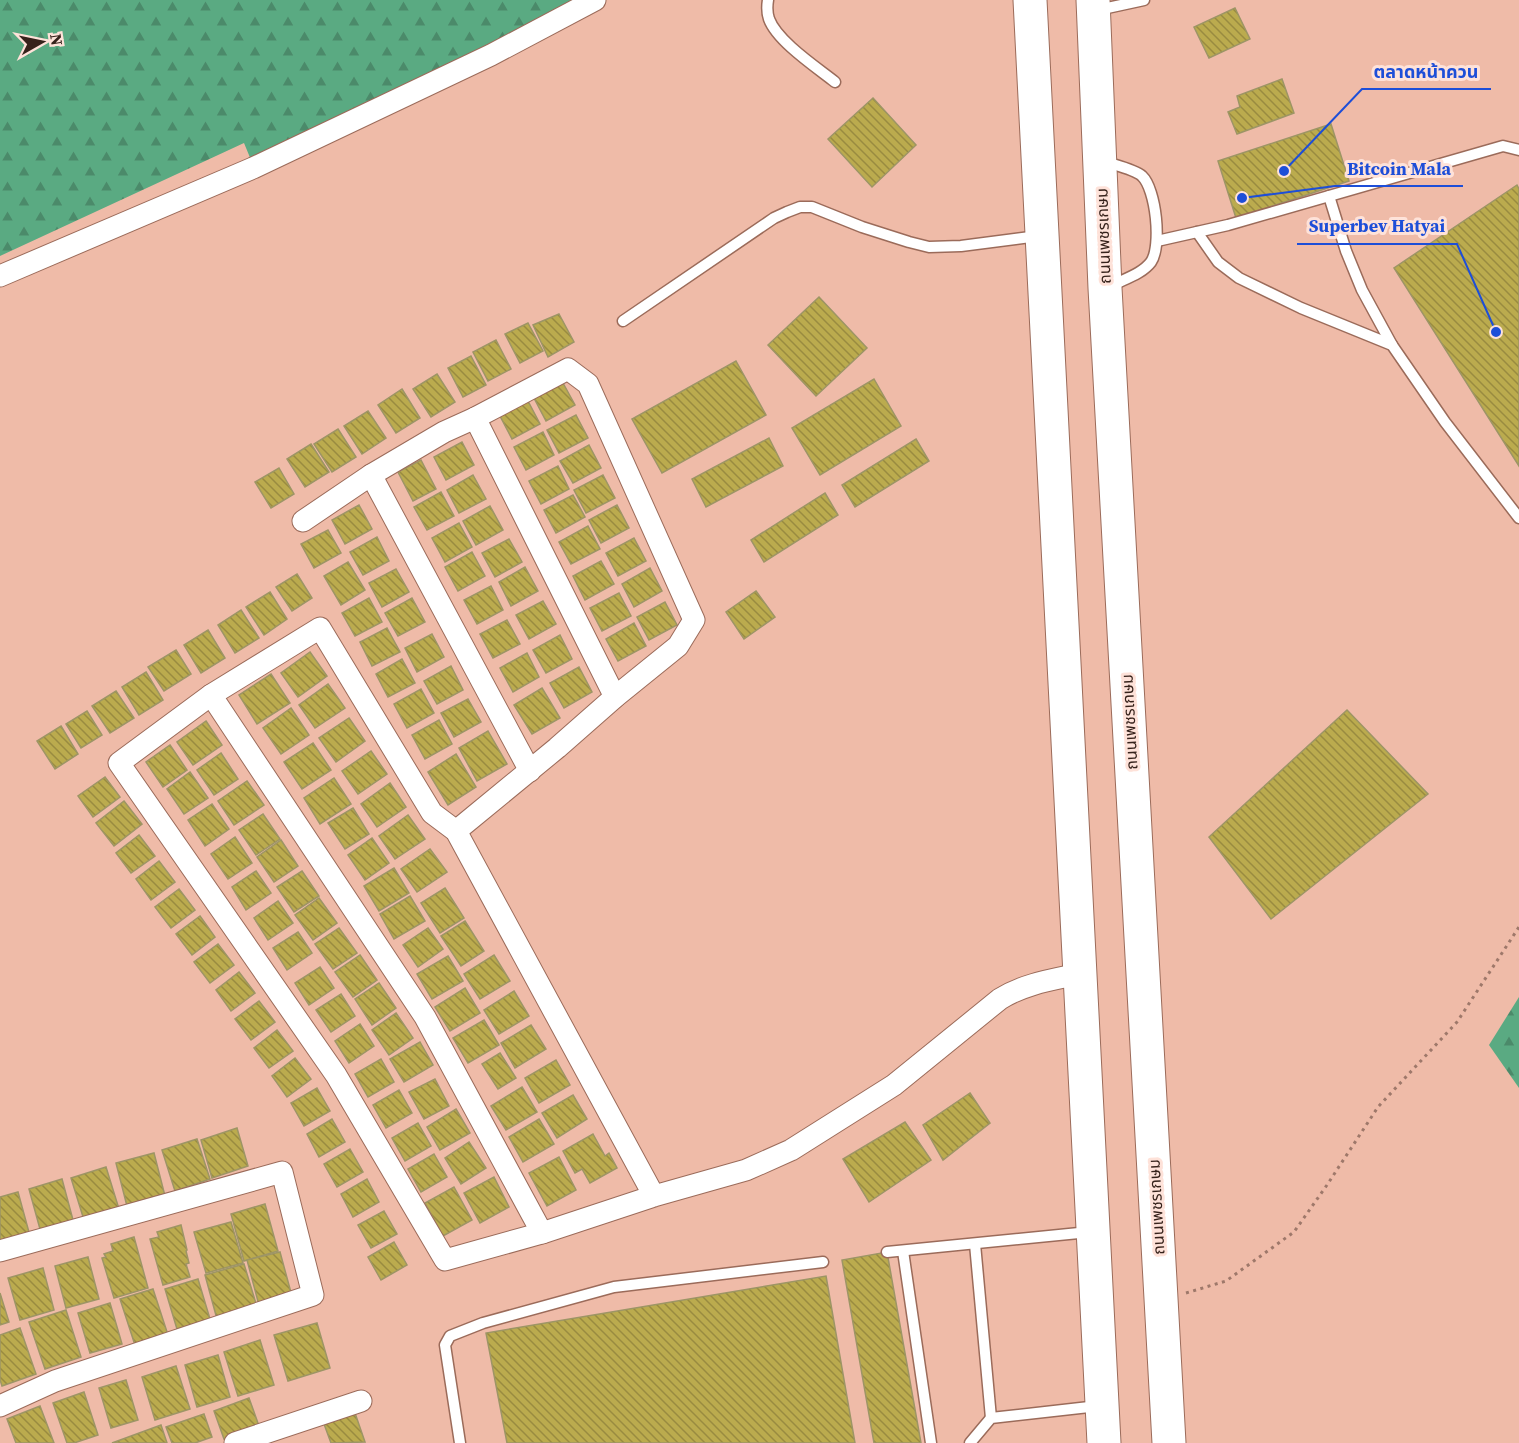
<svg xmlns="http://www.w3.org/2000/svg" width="1519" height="1443" font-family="'Source Serif 4','Noto Sans Thai',serif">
<defs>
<pattern id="forest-firs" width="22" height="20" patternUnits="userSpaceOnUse" patternTransform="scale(1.5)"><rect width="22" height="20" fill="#5aaa82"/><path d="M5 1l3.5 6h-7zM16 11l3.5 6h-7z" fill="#4b8a6a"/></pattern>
<pattern id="building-back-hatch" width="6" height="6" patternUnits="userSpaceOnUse" patternTransform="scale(1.5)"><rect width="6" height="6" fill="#bbab4e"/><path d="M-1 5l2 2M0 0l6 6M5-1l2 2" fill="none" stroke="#998b40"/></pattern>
</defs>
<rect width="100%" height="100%" fill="#efbba8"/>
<g fill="url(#forest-firs)">
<polygon points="0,0 588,0 251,160 244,143 0,256"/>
<polygon points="1519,997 1519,1088 1489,1045"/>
</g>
<g fill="url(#building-back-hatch)" stroke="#9d9565" stroke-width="1.5">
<polygon points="1235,8 1250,39 1209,58 1194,27"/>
<polygon points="1282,79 1294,113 1237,134 1228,112 1240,107 1237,96"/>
<polygon points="873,98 916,145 872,187 828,139"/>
<polygon points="1331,124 1349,181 1236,218 1218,161"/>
<polygon points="1517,185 1519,189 1519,466 1394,268"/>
<polygon points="819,297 867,348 816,396 768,345"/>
<polygon points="559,314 574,342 548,357 533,325"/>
<polygon points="528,323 543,351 520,363 505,334"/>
<polygon points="496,340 511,369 488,381 473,352"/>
<polygon points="471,356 486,385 463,397 448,368"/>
<polygon points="736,361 766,415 662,473 632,419"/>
<polygon points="437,374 455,402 431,417 413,389"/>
<polygon points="874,379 901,426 820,475 792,428"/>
<polygon points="563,383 575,405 546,421 534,398"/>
<polygon points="402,389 420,418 396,433 378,405"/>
<polygon points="528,401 540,424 512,439 500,416"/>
<polygon points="368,411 386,438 362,454 344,426"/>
<polygon points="576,415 588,438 559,453 547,430"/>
<polygon points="338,429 356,457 332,472 314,444"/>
<polygon points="543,432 554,455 526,470 514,447"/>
<polygon points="769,438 783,466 706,507 692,479"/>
<polygon points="916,439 929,461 855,507 842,485"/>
<polygon points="462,442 474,465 446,480 434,457"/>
<polygon points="311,444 329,472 305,487 287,459"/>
<polygon points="589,445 601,468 573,483 560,461"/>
<polygon points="421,460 436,489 413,501 398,472"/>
<polygon points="558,466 569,489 541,504 529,481"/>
<polygon points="279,468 294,494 271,508 255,482"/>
<polygon points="473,475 486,499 459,513 447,490"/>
<polygon points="603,475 615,498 586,513 574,490"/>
<polygon points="441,492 454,516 427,530 414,507"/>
<polygon points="825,493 838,515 764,562 751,540"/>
<polygon points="573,495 585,517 556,533 544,510"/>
<polygon points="359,505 372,529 345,544 332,520"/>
<polygon points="617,505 629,528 601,543 589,520"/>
<polygon points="490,506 503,530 476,545 463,521"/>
<polygon points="459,523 472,547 445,562 432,538"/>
<polygon points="588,526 600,549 571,564 559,542"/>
<polygon points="328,530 341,553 314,568 301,544"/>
<polygon points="377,537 389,561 363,575 350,552"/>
<polygon points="634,538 646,561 618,576 606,553"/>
<polygon points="509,539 522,562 495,577 482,553"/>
<polygon points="472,552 485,576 458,591 445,567"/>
<polygon points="601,561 614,584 585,600 573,576"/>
<polygon points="348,562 365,590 341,605 324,576"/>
<polygon points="525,567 538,591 511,606 499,582"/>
<polygon points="650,568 662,591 634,607 622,584"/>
<polygon points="396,569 409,592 382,607 369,583"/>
<polygon points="297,574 312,598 292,611 276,587"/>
<polygon points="491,586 503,610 477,624 464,600"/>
<polygon points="756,591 775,617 744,639 726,612"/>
<polygon points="270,592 287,619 264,635 246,607"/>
<polygon points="619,593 631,616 602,631 590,608"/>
<polygon points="369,598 382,622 355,636 342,613"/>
<polygon points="412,598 425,622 398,636 385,613"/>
<polygon points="543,601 556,624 529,639 516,615"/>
<polygon points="665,602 677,625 649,640 637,617"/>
<polygon points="241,610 259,638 235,653 218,625"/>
<polygon points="507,620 520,644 493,658 480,634"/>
<polygon points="634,623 646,646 618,661 606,639"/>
<polygon points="387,628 400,652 372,666 360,642"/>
<polygon points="208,630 225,658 201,673 184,645"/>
<polygon points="432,634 444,657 417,672 405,648"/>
<polygon points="560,635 572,659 546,673 533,650"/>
<polygon points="176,650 191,674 164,691 148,667"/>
<polygon points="310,652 327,676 298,697 281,673"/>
<polygon points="527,653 539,677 513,692 500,668"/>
<polygon points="402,659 415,683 388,697 376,674"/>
<polygon points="451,666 463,690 437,704 424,681"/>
<polygon points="579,667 592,692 564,708 550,683"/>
<polygon points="146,672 163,700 139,715 122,687"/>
<polygon points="271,674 290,703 257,724 239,695"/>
<polygon points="328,684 345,708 315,728 299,705"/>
<polygon points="542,688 560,718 532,734 514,705"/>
<polygon points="421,689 434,713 407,728 394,704"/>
<polygon points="116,691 134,718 110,733 92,706"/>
<polygon points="468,699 481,722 454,737 441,713"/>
<polygon points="291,708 309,735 281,754 263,728"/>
<polygon points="1347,710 1428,794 1271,919 1209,837"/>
<polygon points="87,711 102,735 81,748 66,724"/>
<polygon points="349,718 365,741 336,762 319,738"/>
<polygon points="439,720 452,744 425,759 412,735"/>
<polygon points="206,721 222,745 193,765 177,742"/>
<polygon points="61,726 78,754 55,769 37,741"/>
<polygon points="488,731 507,764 477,781 459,748"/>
<polygon points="313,743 331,770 302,789 284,762"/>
<polygon points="170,745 187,770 163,787 146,762"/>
<polygon points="371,751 387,774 358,794 342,771"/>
<polygon points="221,753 238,779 214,795 197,770"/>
<polygon points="456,754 476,787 448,805 428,772"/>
<polygon points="190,772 208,798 184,814 167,789"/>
<polygon points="105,777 120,797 93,817 78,796"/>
<polygon points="334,778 351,804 320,824 304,798"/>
<polygon points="247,781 264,805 234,825 218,801"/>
<polygon points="390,783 406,807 377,827 361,804"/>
<polygon points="124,801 142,824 114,846 96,823"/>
<polygon points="212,804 229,829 205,846 188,820"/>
<polygon points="353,808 369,834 345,849 328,823"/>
<polygon points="263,814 280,839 256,855 239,830"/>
<polygon points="408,815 425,839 395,859 379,836"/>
<polygon points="139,835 155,856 131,873 116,853"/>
<polygon points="235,837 252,863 228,879 211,854"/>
<polygon points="372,838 389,863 365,880 348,855"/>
<polygon points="281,840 298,866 274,882 257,857"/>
<polygon points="430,849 447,872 417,892 401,869"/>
<polygon points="159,861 175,882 151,900 136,879"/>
<polygon points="394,868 409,893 379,911 364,886"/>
<polygon points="256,871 271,893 246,910 232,887"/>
<polygon points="302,871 319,896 294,912 277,887"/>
<polygon points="445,888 464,918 440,933 421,903"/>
<polygon points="179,889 195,910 171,928 155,907"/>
<polygon points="410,896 425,921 394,939 380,914"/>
<polygon points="319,898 337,923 313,940 295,915"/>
<polygon points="278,901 293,923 268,940 254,918"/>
<polygon points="200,916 215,937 192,955 176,934"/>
<polygon points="465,921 484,951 461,966 441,936"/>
<polygon points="339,928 357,953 333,969 315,944"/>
<polygon points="428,928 443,949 418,967 403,945"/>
<polygon points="298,932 312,953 287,970 273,948"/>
<polygon points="218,944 234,965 210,983 194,962"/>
<polygon points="360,955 377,980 353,997 335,972"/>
<polygon points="494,955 510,981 480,999 464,974"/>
<polygon points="448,956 463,981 432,999 417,974"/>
<polygon points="320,967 334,988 309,1005 295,983"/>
<polygon points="239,972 255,993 231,1011 216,990"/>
<polygon points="379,983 396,1008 372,1025 355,999"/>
<polygon points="465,988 480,1013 450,1031 435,1007"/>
<polygon points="514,991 529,1016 499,1034 484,1010"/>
<polygon points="341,994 355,1016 331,1032 316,1010"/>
<polygon points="259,1001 275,1022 251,1040 235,1019"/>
<polygon points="396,1013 413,1038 389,1055 372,1030"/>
<polygon points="484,1020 499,1045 468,1063 453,1038"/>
<polygon points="360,1024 374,1046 349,1063 335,1041"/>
<polygon points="531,1025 546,1049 515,1068 501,1043"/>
<polygon points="277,1030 293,1051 269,1068 254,1048"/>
<polygon points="420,1042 433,1065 404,1082 390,1059"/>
<polygon points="500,1053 516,1078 498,1089 482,1064"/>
<polygon points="295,1058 311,1079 287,1097 272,1076"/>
<polygon points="381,1059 394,1082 368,1097 355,1074"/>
<polygon points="556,1060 570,1085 539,1103 525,1078"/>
<polygon points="435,1079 449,1106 424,1119 409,1092"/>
<polygon points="522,1087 537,1112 506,1130 491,1106"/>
<polygon points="317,1088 330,1111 304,1126 291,1103"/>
<polygon points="399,1090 412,1113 386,1128 373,1105"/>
<polygon points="970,1093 990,1123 943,1160 923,1125"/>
<polygon points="573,1095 587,1119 557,1138 542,1113"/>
<polygon points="456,1109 470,1133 440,1150 427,1127"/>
<polygon points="332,1119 345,1142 319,1157 307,1134"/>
<polygon points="539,1119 554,1144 523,1162 509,1137"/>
<polygon points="905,1122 931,1160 869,1202 843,1159"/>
<polygon points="418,1123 431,1146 405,1161 392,1138"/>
<polygon points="237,1128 248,1166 212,1178 201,1140"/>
<polygon points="593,1134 605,1156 609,1153 617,1168 590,1183 582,1169 575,1173 563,1151"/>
<polygon points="197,1139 210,1179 175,1191 162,1150"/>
<polygon points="469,1142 486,1168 461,1184 445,1158"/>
<polygon points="350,1149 363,1172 337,1187 324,1164"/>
<polygon points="154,1153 165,1196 127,1206 116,1163"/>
<polygon points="434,1154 447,1177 421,1192 408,1169"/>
<polygon points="559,1157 576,1190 547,1206 529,1173"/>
<polygon points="106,1167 119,1209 84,1220 71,1178"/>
<polygon points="494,1177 509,1207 480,1223 464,1193"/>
<polygon points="62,1179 73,1220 40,1229 29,1189"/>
<polygon points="367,1179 379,1202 353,1217 341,1194"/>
<polygon points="454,1187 472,1220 443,1236 425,1203"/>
<polygon points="18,1192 30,1236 0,1243 0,1197"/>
<polygon points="265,1204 278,1251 244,1261 231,1214"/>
<polygon points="384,1211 397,1234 371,1248 358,1225"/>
<polygon points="231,1222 243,1263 206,1273 194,1232"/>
<polygon points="181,1225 187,1250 186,1251 189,1263 186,1264 190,1277 163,1285 150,1239 159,1237 157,1232"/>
<polygon points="134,1237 148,1288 114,1298 102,1258 106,1257 104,1254 113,1251 111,1244"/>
<polygon points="394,1242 407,1265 381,1280 368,1257"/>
<polygon points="280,1252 293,1300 260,1309 247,1260"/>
<polygon points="887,1252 921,1443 874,1443 842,1260"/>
<polygon points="88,1257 99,1299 66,1308 55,1266"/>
<polygon points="244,1264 257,1307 217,1319 205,1275"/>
<polygon points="43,1268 54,1310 20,1320 8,1278"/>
<polygon points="826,1276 855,1443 507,1443 486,1333"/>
<polygon points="198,1279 210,1319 177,1329 165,1289"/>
<polygon points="153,1289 168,1335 135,1345 120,1299"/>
<polygon points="0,1293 9,1322 0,1325"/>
<polygon points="110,1303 122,1344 90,1353 78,1313"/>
<polygon points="66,1310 81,1357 45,1369 29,1322"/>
<polygon points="317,1323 330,1368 288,1381 274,1335"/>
<polygon points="20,1328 36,1374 2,1386 0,1380 0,1335"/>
<polygon points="260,1340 274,1385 238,1396 224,1352"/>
<polygon points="218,1355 230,1397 197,1407 185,1365"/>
<polygon points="176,1366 190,1409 155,1420 142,1377"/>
<polygon points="126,1380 138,1420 111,1428 99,1388"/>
<polygon points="84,1392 98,1435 74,1443 67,1443 53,1403"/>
<polygon points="249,1398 259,1426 224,1439 214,1411"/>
<polygon points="40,1406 54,1443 16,1443 7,1419"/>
<polygon points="355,1413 365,1442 331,1443 324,1424"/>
<polygon points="204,1414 212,1437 195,1443 172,1443 166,1427"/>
<polygon points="161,1425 167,1443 112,1443"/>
</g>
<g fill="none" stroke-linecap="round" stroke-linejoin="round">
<g stroke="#9b6b5a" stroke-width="13">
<g id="service">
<path d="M768,0c-1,6 -1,13 1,19 8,22 47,48 66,63"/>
<polyline points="1098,10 1144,0"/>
<path d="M1103,161c11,4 31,8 39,15 14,13 20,70 9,86 -9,12 -27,17 -40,24"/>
<polyline points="1329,196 1346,251 1362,290 1392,345"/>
<polyline points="1197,232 1218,262 1239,278 1301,308 1392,345 1445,422 1519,518"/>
<polyline points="1157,241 1228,225 1503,146 1519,150"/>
<polyline points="623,321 774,218 787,212 800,207 812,207 862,227 909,242 929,247 961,246 1038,236"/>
<polyline points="975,1244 991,1418"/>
<polyline points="903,1251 931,1443"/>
<polyline points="887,1252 1089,1232"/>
<polyline points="460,1443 445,1345 450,1336 483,1323 614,1287 823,1262"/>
<polyline points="970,1443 991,1418 1098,1406"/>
</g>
</g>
<g stroke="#9b6b5a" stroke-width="23">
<g id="minor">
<polyline points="0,276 253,168 491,55 595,0"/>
<polyline points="475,418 615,697"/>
<polyline points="371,475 530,771"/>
<polyline points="303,521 371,475 444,432 475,418 568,369 588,384 694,620 678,646 615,697 557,748 456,831"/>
<polyline points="211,695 425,1017 542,1233"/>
<path d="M654,1196l-198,-365 -24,-18 -112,-185 -109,67 -92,68 217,312 109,185 97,-27 112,-37 92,-26 45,-20 103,-65 106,-86c24,-15 51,-19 79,-25"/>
<polyline points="0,1251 282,1172 313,1295 55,1381 0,1406"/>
<polyline points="235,1443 361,1401"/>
</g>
</g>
<g stroke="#9b6b5a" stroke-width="35">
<g id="trunk">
<polyline points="1030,0 1104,1443"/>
<polyline points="1093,0 1105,288 1169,1443"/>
</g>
</g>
<polyline stroke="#9e786a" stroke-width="3" stroke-dasharray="3 4.5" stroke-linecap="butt" points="1186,1293 1226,1281 1294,1232 1327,1185 1378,1107 1457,1022 1519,927"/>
<use href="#service" stroke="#fff" stroke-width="10"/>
<use href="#minor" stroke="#fff" stroke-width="21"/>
<use href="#trunk" stroke="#fff" stroke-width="33"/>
</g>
<g text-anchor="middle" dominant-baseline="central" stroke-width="6" stroke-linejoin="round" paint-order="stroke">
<g font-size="16" fill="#36221b" stroke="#fee2d9">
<text transform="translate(1103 236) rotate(-92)">ถนนเพชรเกษม</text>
<text transform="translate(1129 722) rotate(-93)">ถนนเพชรเกษม</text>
<text transform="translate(1156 1207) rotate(-93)">ถนนเพชรเกษม</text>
</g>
</g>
<path fill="none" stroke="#1d4ed8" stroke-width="2" d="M1284 171L1362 89H1491M1242 198L1335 186H1463M1496 332L1457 244H1297"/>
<g fill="#1d4ed8" stroke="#fee2d9" stroke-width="2">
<circle cx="1284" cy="171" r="6"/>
<circle cx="1242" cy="198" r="6"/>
<circle cx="1496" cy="332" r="6"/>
</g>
<g font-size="18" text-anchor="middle" font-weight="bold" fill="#1d4ed8" stroke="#fee2d9" stroke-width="6" stroke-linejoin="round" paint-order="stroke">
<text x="1426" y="78">ตลาดหน้าควน</text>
<text x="1399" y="175">Bitcoin Mala</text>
<text x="1377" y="232">Superbev Hatyai</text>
</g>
<g transform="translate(42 42) rotate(81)" stroke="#fee2d9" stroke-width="4.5" paint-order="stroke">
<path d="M0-4.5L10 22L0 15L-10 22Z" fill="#36221b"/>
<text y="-9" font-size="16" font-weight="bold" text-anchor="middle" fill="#36221b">N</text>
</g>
</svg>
